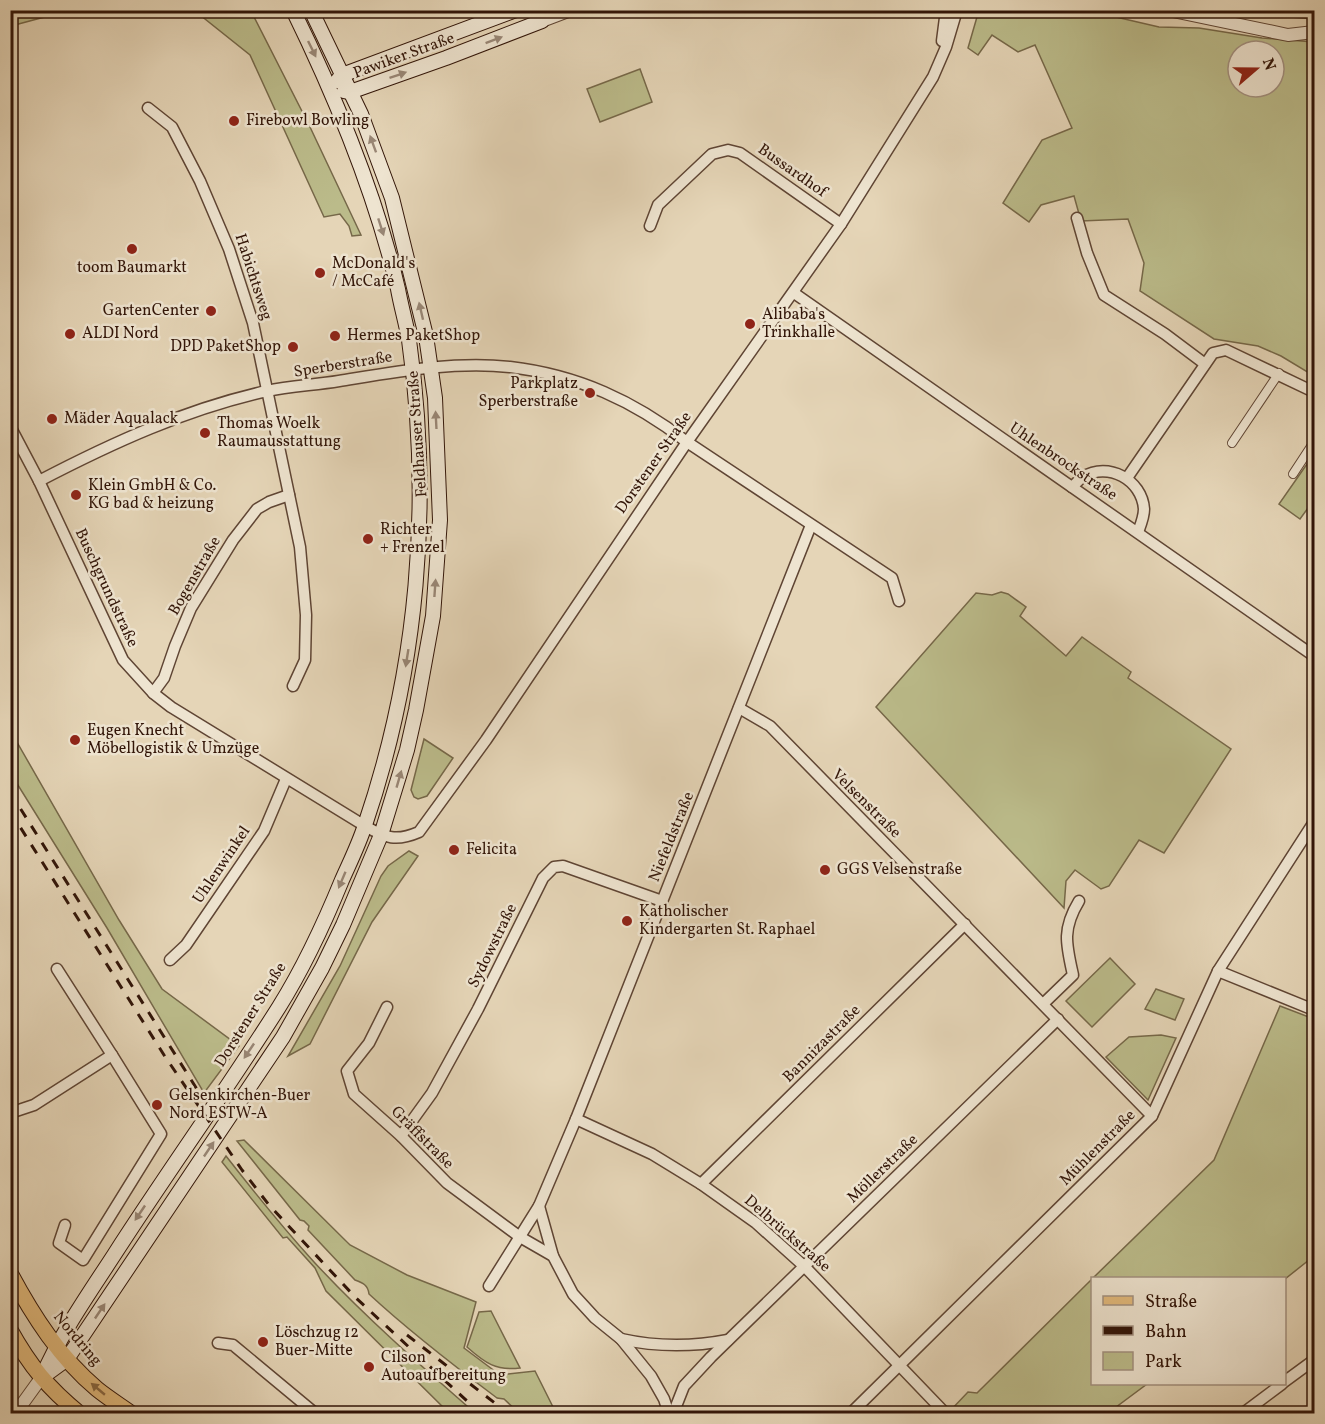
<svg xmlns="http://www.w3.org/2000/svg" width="1325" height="1424" font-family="Vollkorn,serif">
<rect width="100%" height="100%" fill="#e5d5b7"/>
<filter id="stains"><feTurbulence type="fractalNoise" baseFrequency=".00333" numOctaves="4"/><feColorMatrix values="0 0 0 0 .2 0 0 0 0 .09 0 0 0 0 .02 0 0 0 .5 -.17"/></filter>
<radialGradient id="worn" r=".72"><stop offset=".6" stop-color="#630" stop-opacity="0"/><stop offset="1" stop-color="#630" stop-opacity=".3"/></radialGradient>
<g fill="#bbbb8a" stroke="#766849" stroke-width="1.5" fill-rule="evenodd">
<path d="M979,10l111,1 69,16 40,1 63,10 52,4v334l-33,-20 -23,-10 -44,-7 -74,-48 4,-28 -16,-44 -47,2 -7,-25 -33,9 -12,17 -26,-19 39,-63 30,-12 -37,-83 -17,7 -26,-17 -14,20 -10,-7zM1238,51h36v36h-36z"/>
<polygon points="10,11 11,10 67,11 11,26"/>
<polygon points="195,11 251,11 310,127 361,235 352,236 349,226 340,214 324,217 250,55"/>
<polygon points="1216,11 1314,11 1314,19 1217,11"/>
<polygon points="640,69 652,102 600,122 587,89"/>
<polygon points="1314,454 1314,512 1308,508 1300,519 1279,504"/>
<polygon points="1001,592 1008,594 1026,607 1020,616 1066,656 1082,637 1131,672 1128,678 1231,749 1164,853 1139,840 1109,886 1101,889 1075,870 1066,881 1064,908 876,707 976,593 992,595"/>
<polygon points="10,730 119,920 162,989 239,1046 204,1093 107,928 11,774"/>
<polygon points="424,739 453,758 427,796 418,799 414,797 411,790"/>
<polygon points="409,851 418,856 372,922 310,1044 288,1056 340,966 381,876 388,866"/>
<polygon points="1110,958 1135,984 1092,1027 1066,1001"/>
<polygon points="1156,989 1184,999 1175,1020 1145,1009"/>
<polygon points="1280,1006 1314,1019 1314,1256 1285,1279 1093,1278 1214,1160"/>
<polygon points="1161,1035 1176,1038 1148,1100 1106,1057 1129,1037"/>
<path d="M244,1140l106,105 57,30 69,27 -12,46 36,27 35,-4 21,42h-37l-15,-14 -7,-1c-44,-33 -87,-66 -128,-104 -1,-9 -6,-11 -14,-14l-47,-50 1,-4 -5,-5 -4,-1 -63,-79z"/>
<path d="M226,1156c28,36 57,72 88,106 50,54 106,103 161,151h-26l-123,-122 -11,-23 -28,-31 -4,1 -61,-76z"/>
<polygon points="1092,1279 1092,1384 1147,1384 1108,1413 948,1413 968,1392 977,1393"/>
<path d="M491,1311l29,57c-24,3 -35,-5 -53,-21l12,-35z"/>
</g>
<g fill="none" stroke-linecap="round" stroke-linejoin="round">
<g stroke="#5f4534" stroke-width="10">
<g id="pedestrian">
<polyline points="1232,443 1279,373"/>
<polyline points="1293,474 1314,442"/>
</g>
</g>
<g stroke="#5f4534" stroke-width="13">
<g id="minor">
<polyline points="942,41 946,10"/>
<polyline points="148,108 172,127 200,181 229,249 253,323 300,547 306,615 305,660 293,686"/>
<polyline points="1077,218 1087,253 1104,295 1165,334 1205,364"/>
<polyline points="650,226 658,205 712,154 728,150 740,153 841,224"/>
<polyline points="794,293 1314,656"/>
<path d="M10,426l29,55 84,179 30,33 18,14 194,119c21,12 31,16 54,6l67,-92 201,-298 154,-218 92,-147 13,-30 11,-37"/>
<polyline points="1127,478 1213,353 1226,350 1314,392"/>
<path d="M39,481c73,-38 147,-72 228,-90 23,-5 48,-6 72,-10 56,-9 114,-20 171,-14 68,8 124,34 177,75l205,136 7,23"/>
<path d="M1072,487c4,-3 7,-8 11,-10 25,-16 59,3 61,32 0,8 -3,15 -6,23"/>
<polyline points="153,693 164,678 175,646 191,608 233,540 257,509 269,502 289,495"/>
<polyline points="739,708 770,726 1152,1116"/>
<polyline points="170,960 186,945 264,831 286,779"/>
<polyline points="1218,971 1314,1010"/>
<path d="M1043,1004l30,-29c-7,-31 -11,-46 6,-74"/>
<polyline points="387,1007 369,1043 347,1071 354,1094 401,1136 447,1183 520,1237 553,1256 573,1294 595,1318 621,1339 651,1376 664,1399 669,1414"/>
<polyline points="10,1113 34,1105 112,1055 57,969"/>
<polyline points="576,1119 652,1154 701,1184 756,1223 805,1267 946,1414"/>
<polyline points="401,1136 432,1093 478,1009 543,878 554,867 563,866 662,901"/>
<polyline points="701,1184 965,924"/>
<polyline points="539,1206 553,1256"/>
<polyline points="65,1225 59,1243 83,1260 161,1134 112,1055"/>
<polyline points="489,1286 539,1206 576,1119 811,525"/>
<path d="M621,1339c36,8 71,8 107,1"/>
<polyline points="218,1343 233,1345 316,1414"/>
<polyline points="1284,1382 1314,1360"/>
<polyline points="673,1414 684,1386 711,1357 1058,1019"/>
<polyline points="850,1414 1152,1116 1218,971 1314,822"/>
<polyline points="1242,1414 1282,1384"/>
</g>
</g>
<g stroke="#5f4534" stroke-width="14">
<g id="tertiary">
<polyline points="531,10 542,21"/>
<polyline points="1168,10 1288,35 1314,32"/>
<polyline points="542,21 571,10"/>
<polyline points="15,1414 41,1378"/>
</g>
</g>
<g stroke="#321508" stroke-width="16">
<g id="secondary">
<polyline points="337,81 342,75 516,10"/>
<polyline points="344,91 350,92 446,58 542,21"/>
<path d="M42,1377c19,-44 46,-82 72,-122 54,-84 112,-164 165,-248 25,-40 45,-83 63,-127 8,-18 17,-36 23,-55 53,-156 67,-321 44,-485 -3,-17 -8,-34 -11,-51 -23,-97 -61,-189 -105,-279"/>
<polyline points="41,1378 67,1359 283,1037 322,968 343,925 381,835 407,750 416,710 433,616 440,520 435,398 426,336 392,198 361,114 311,10"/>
</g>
</g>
<g stroke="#321508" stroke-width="17">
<g id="primary">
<path d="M10,1273c23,43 50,85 87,116 11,9 24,17 35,25"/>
<path d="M10,1330c20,36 38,58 70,84"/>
</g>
</g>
<use href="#pedestrian" stroke="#eee4d0" stroke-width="8"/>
<use href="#minor" stroke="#eee4d0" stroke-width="10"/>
<use href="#tertiary" stroke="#eee4d0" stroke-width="12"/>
<use href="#secondary" stroke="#eee4d0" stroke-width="14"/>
<use href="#primary" stroke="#e2ba7c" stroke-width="15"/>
<g stroke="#321508" stroke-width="3" stroke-dasharray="10 10" stroke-linecap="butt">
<polyline points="10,792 200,1094"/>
<polyline points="10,811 164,1055 242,1170 269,1205 356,1298 481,1414"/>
<polyline points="407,1335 509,1414"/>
</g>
</g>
<defs><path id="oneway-solid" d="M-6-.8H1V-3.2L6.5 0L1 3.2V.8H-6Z" transform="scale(1.5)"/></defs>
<g fill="#998776">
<use href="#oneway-solid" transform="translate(494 40) rotate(-21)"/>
<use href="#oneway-solid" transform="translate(312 49) rotate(64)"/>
<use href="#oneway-solid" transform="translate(398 75) rotate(-19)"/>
<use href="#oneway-solid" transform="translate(373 144) rotate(-110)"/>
<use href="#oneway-solid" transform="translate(381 227) rotate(72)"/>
<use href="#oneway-solid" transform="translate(421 311) rotate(-103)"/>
<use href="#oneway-solid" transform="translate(436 420) rotate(-93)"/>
<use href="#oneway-solid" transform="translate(435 588) rotate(-86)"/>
<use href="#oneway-solid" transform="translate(407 658) rotate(99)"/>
<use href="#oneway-solid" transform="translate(399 779) rotate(-74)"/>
<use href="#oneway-solid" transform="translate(342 880) rotate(113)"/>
<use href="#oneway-solid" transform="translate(249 1051) rotate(124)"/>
<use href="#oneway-solid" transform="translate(209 1149) rotate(-56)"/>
<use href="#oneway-solid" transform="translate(140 1213) rotate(124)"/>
<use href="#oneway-solid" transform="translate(100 1311) rotate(-56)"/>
</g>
<use fill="#8a6842" href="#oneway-solid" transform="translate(98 1389) rotate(-140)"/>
<g fill="#8f2418" stroke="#eee4d0" stroke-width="2">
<circle cx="234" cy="121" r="6"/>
<circle cx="132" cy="249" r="6"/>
<circle cx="320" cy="273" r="6"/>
<circle cx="211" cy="311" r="6"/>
<circle cx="750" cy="324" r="6"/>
<circle cx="70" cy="334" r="6"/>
<circle cx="335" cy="336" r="6"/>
<circle cx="293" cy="347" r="6"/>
<circle cx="590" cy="393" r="6"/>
<circle cx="52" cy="419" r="6"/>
<circle cx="205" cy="433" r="6"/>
<circle cx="76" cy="495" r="6"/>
<circle cx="368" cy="539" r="6"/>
<circle cx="75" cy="740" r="6"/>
<circle cx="454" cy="850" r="6"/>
<circle cx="825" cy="870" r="6"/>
<circle cx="627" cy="921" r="6"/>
<circle cx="157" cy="1105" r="6"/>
<circle cx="263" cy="1342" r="6"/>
<circle cx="369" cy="1367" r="6"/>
</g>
<g text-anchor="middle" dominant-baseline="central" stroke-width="5" stroke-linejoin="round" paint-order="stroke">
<g font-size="16" fill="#321508" stroke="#eee4d0">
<text transform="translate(404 56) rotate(-20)">Pawiker Straße</text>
<text transform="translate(792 171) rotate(35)">Bussardhof</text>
<text transform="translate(253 277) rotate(72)">Habichtsweg</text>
<text transform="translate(343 365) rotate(-9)">Sperberstraße</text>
<text transform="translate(418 434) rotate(-94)">Feldhauser Straße</text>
<text transform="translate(1063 462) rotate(34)">Uhlenbrockstraße</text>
<text transform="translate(654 463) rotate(-55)">Dorstener Straße</text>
<text transform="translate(195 576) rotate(-60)">Bogenstraße</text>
<text transform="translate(106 588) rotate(65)">Buschgrundstraße</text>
<text transform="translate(866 804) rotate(45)">Velsenstraße</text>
<text transform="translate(672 837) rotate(-68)">Niefeldstraße</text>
<text transform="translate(222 865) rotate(-56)">Uhlenwinkel</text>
<text transform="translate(493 946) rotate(-64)">Sydowstraße</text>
<text transform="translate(251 1015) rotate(-58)">Dorstener Straße</text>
<text transform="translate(822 1044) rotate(-45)">Bannizastraße</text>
<text transform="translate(422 1138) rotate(45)">Gräffstraße</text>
<text transform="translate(1098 1148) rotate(-45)">Mühlenstraße</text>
<text transform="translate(883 1169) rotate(-44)">Möllerstraße</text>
<text transform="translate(787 1234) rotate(41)">Delbrückstraße</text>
<text transform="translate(77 1339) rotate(50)">Nordring</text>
</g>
<g font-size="16" fill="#321508" stroke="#eee4d0" text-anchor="start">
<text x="246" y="121">Firebowl Bowling</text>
<text x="332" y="264">McDonald's<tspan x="332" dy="18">/ McCafé</tspan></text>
<text x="132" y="268" text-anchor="middle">toom Baumarkt</text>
<text x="199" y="311" text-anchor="end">GartenCenter</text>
<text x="762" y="315">Alibaba's<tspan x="762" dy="18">Trinkhalle</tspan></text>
<text x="82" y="334">ALDI Nord</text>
<text x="347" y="336">Hermes PaketShop</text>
<text x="281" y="347" text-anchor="end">DPD PaketShop</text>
<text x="578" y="384" text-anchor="end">Parkplatz<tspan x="578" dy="18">Sperberstraße</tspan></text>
<text x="64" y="419">Mäder Aqualack</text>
<text x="217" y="424">Thomas Woelk<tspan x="217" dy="18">Raumausstattung</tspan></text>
<text x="88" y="486">Klein GmbH &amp; Co.<tspan x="88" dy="18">KG bad &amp; heizung</tspan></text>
<text x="380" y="530">Richter<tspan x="380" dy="18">+ Frenzel</tspan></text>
<text x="87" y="731">Eugen Knecht<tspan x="87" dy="18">Möbellogistik &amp; Umzüge</tspan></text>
<text x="466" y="850">Felicita</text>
<text x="837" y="870">GGS Velsenstraße</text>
<text x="639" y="912">Katholischer<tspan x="639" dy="18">Kindergarten St. Raphael</tspan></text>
<text x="169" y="1096">Gelsenkirchen-Buer<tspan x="169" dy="18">Nord ESTW-A</tspan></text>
<text x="275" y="1333">Löschzug 12<tspan x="275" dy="18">Buer-Mitte</tspan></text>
<text x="381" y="1358">Cilson<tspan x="381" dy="18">Autoaufbereitung</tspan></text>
</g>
</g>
<rect width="1325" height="1424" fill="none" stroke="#e5d5b7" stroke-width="36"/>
<rect x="12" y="12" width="1301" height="1400" fill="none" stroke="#321508" stroke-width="3"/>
<rect x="18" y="18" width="1289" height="1388" fill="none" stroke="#321508" stroke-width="1.5"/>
<rect x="1091" y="1277" width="195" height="108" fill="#eee4d0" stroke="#a39180" stroke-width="1.5"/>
<rect x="1103" y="1296" width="30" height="9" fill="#e2ba7c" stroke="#a39180" stroke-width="1.5"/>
<text x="1145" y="1307" font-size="18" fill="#321508">Straße</text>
<rect x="1103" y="1326" width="30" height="9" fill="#321508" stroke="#a39180" stroke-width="1.5"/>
<text x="1145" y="1337" font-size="18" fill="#321508">Bahn</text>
<rect x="1103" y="1352" width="30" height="18" fill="#bbbb8a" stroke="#a39180" stroke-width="1.5"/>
<text x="1145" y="1367" font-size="18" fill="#321508">Park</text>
<g transform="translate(1256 69) rotate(70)"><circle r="28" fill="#eee4d0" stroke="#a39180" stroke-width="1.5"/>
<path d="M0-4.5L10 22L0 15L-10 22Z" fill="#8f2418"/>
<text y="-9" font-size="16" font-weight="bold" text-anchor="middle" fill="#321508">N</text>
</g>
<rect width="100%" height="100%" filter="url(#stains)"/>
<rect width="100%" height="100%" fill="url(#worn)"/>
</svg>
